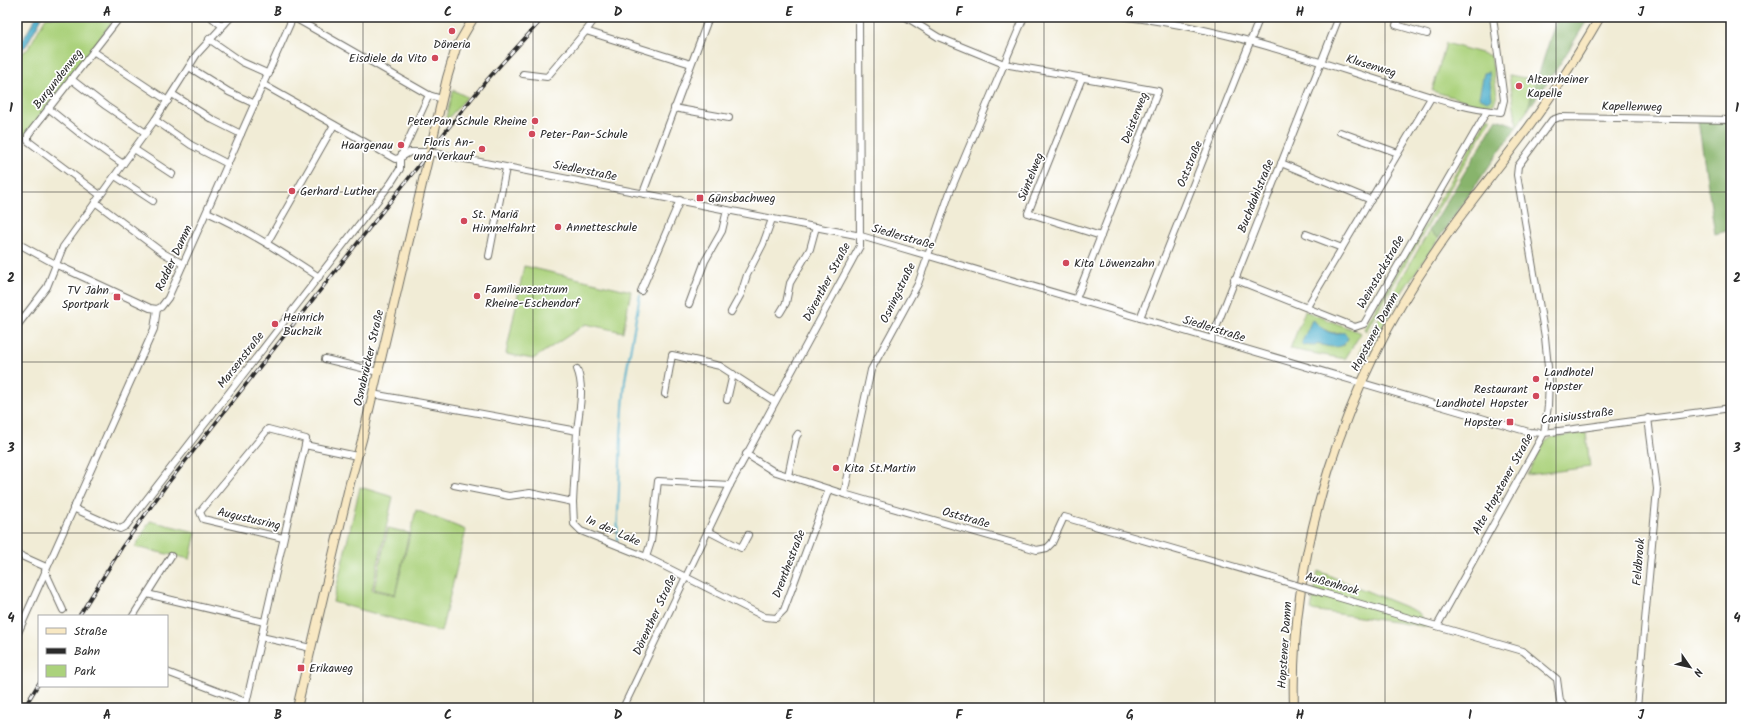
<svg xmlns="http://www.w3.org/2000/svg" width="1748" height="725" font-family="Kalam,sans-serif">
<rect width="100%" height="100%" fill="#fff"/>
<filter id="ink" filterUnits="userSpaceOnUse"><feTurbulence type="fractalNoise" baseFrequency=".025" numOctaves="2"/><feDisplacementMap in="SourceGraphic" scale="8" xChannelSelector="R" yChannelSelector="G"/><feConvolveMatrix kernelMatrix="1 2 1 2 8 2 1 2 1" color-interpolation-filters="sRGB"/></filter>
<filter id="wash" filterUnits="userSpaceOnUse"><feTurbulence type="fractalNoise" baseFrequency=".012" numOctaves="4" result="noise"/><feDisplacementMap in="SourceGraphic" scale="16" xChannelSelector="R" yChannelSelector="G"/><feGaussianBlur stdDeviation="0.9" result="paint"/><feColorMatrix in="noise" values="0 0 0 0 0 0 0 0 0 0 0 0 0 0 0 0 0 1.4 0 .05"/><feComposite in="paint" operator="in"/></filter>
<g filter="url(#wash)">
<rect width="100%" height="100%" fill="#f1ecd6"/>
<g fill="#abd27c" stroke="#6b7e54" fill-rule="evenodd">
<polygon points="46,17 116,17 24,137 17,134 17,56 28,49"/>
<polygon points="1446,43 1491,56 1497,94 1494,104 1484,106 1432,91"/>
<polygon points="1509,75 1536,80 1527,111 1517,126"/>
<polygon points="453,90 467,97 445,122"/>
<polygon points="1488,117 1491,119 1366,331 1364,329"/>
<polygon points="1429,231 1439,238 1402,292 1365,359 1362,358 1360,354 1361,349"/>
<polygon points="524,266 631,291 623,332 586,324 533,359 506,354"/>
<path d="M1305,311l56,22 -16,26 -55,-10zM1321,326c6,6 11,8 19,6l4,13c-10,1 -17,3 -26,-2z"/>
<polygon points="1586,433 1590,467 1527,475 1545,442 1552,437"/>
<polygon points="360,487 393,497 372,590 395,595 416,510 466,530 441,632 333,602"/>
<polygon points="150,521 196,532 190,559 135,547"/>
<polygon points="388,528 409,533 395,594 374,589"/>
<polygon points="1318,571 1418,612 1429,627 1311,610"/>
</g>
<g fill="#88b46c" stroke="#5a704c">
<polygon points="1557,17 1589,17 1560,64 1527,111"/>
<polygon points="1497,119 1517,126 1439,238 1429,231"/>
<polygon points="1698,120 1731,120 1731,230 1715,234"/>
</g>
<g fill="#4caecb" stroke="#3c6c7b">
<polygon points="36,17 42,17 26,46 17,53 17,44 24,38"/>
<polygon points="1489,72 1492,98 1487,101 1479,97 1484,73"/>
<path d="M1312,320c6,4 13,12 20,13 4,1 9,-1 13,0l3,5c-4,12 -20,10 -30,5l-5,3 -10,-1 -1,-3z"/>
</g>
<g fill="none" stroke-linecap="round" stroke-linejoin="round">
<polyline stroke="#4caecb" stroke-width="2" points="617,540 621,437 625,380 640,295"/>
</g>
</g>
<g filter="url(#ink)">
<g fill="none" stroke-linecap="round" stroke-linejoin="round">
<g stroke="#706f67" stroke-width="8">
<g id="minor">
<polyline points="211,17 222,26"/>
<polyline points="293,17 429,95 442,99"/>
<polyline points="906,17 938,37 1004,64 1158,91 1076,299"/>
<path d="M1126,17c88,9 174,39 258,65 36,11 80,28 117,30l3,-12 -11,-83"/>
<polyline points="1399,17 1396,25 1427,34"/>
<polyline points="586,31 596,17"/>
<polyline points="209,39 242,62 269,74"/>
<polyline points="93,51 168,101"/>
<polyline points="189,67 229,92 255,104"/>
<polyline points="523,74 547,77 586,31 691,64"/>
<polyline points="1082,78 1028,213 1101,236"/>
<polyline points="71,79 106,106 146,133"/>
<polyline points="264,85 395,159 400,158 410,152 429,152 861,236 1529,432 1544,433 1731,408"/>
<polyline points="172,94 213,120 241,134"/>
<polyline points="48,108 83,136 123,164"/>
<polyline points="674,108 729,118"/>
<polyline points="155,120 191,145 228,164"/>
<polyline points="1340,132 1398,153"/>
<polyline points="134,149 172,174"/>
<polyline points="1281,163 1371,200"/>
<polyline points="115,176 153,201"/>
<polyline points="643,193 709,17"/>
<polyline points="100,195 28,141 28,135 120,17"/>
<polyline points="95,202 163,253 183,264"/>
<path d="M207,212c40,18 76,41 112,65"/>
<polyline points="1306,234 1342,248"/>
<polyline points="17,243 57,265 150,308 157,309"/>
<polyline points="267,243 334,125"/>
<polyline points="489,256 506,168"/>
<polyline points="1234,279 1355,327 1364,324 1487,111"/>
<polyline points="641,291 680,200"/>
<polyline points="689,304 705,261 722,231 727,210"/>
<polyline points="1307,307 1432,96"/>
<polyline points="157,309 161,307 168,298 293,17"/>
<polyline points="731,312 741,294 747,275 763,244 772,219"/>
<polyline points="780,313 786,303 790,283 810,249 816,227"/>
<polyline points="1140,318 1260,17"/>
<polyline points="17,326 47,287 63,247 155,120 197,54 231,17"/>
<polyline points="1212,338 1339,17"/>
<polyline points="325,359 378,372"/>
<path d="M577,369c8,19 2,41 0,62"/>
<polyline points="372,394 577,431 573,502 574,524 581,531 646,557 765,617 776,618 784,610 829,489"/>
<polyline points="665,394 672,355 720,366 774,401"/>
<polyline points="727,400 733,374"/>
<polyline points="746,454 773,471 844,494 1037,550 1047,548 1052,543 1064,517 1283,581"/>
<polyline points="788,476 796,437 798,434"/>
<polyline points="454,485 509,496 530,493 573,502"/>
<polyline points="844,494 871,370 918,284 950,192 1024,17"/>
<polyline points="73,508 120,529 126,526 391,183 400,169 400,158 429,95"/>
<polyline points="708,531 741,548 748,535"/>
<polyline points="283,538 203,519 200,512 268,429 306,439 305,445 357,456"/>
<polyline points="17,554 46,567"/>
<polyline points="646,557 651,542 658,481 730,485"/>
<polyline points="45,571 63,610"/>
<polyline points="1323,593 1523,651 1557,679 1560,701 1565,708"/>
<polyline points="147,594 264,622"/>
<polyline points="133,616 171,556"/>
<polyline points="1437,626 1544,433 1548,406 1549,377 1545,337 1517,175 1518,166 1552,120 1560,117 1731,120"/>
<polyline points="17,635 154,329 157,309"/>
<polyline points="261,637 311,648"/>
<polyline points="167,672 246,702"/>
<polyline points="245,708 305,445"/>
<polyline points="623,708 730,485 860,246 859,17"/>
<polyline points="1637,708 1657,489 1648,418"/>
</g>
</g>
<g stroke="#706f67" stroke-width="10">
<g id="secondary">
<polyline points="297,708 350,483 362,440 447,78 456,48 474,17"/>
<path d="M1294,708c-5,-159 51,-326 141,-456 26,-39 56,-75 84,-112 30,-39 56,-80 81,-123"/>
</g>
</g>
<use href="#minor" stroke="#fff" stroke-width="6"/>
<use href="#secondary" stroke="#f8e8c3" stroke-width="8"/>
<g stroke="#2b2b2b" stroke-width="3.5">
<g id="rail">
<polyline points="79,616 122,547 165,487 453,122 486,81 544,17"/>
<polyline points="24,708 39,683"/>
</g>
</g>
<use href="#rail" stroke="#fff" stroke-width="2" stroke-dasharray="6" stroke-linecap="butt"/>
<g stroke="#706f67" stroke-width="8" stroke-linecap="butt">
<polyline id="minor-bridge" points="1283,581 1323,593"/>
</g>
<use href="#minor-bridge" stroke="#fff" stroke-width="6"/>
</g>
</g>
<path fill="none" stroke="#2b2b2b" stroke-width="1" stroke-opacity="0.55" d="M192,17v691M363,17v691M533,17v691M704,17v691M874,17v691M1044,17v691M1215,17v691M1385,17v691M1556,17v691M17,192h1714M17,362h1714M17,533h1714"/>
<g fill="#d1495b" stroke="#fff" stroke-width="1.5">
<circle cx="452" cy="31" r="4"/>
<circle cx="435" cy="58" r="4"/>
<circle cx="1519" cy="86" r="4"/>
<circle cx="535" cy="121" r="4"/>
<circle cx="532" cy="134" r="4"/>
<circle cx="401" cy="145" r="4"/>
<circle cx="482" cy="149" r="4"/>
<circle cx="292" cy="191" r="4"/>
<rect x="696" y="194" width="8" height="8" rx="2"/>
<circle cx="464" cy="221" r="4"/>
<circle cx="558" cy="227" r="4"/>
<circle cx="1066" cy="263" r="4"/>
<circle cx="477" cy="296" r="4"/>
<rect x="113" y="293" width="8" height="8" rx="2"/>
<circle cx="275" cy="324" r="4"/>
<circle cx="1536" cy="379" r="4"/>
<circle cx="1536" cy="396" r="4"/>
<rect x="1506" y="418" width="8" height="8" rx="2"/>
<circle cx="836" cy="468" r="4"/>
<rect x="297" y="664" width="8" height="8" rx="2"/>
</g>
<g text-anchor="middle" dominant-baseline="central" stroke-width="3.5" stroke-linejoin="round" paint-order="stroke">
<g font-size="12" fill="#2b2b2b" stroke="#fff" text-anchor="start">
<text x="452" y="44" text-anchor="middle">Döneria</text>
<text x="427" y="58" text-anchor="end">Eisdiele da Vito</text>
<text x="1527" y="79">Altenrheiner<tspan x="1527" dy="14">Kapelle</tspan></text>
<text x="527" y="121" text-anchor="end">PeterPan Schule Rheine</text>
<text x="540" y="134">Peter-Pan-Schule</text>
<text x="474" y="142" text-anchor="end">Floris An-<tspan x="474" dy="14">und Verkauf</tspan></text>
<text x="393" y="145" text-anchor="end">Haargenau</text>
<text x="300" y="191">Gerhard Luther</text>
<text x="708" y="198">Günsbachweg</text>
<text x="472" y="214">St. Mariä<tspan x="472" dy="14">Himmelfahrt</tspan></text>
<text x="566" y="227">Annetteschule</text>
<text x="1074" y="263">Kita Löwenzahn</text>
<text x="485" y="289">Familienzentrum<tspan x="485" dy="14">Rheine-Eschendorf</tspan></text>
<text x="109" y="290" text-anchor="end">TV Jahn<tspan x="109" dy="14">Sportpark</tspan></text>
<text x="283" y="317">Heinrich<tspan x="283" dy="14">Buchzik</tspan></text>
<text x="1544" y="372">Landhotel<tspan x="1544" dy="14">Hopster</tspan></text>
<text x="1528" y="389" text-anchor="end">Restaurant<tspan x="1528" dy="14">Landhotel Hopster</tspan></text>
<text x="1502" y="422" text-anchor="end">Hopster</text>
<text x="844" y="468">Kita St.Martin</text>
<text x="309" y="668">Erikaweg</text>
</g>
<g font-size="12" fill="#2b2b2b" stroke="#fff">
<text transform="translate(1371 66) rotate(17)">Klusenweg</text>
<text transform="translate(58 79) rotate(-52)">Burgundenweg</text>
<text transform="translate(1632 107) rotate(1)">Kapellenweg</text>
<text transform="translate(1135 118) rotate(-69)">Deisterweg</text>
<text transform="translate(1190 164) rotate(-68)">Oststraße</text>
<text transform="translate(585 171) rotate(11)">Siedlerstraße</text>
<text transform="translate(1031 177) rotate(-68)">Süntelweg</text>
<text transform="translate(1256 196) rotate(-68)">Buchdahlstraße</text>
<text transform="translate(903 237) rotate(16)">Siedlerstraße</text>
<text transform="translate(174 258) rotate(-65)">Rodder Damm</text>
<text transform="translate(1381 272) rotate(-60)">Weinstockstraße</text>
<text transform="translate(827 282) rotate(-62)">Dörenther Straße</text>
<text transform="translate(898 293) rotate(-64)">Osningstraße</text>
<text transform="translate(1214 329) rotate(17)">Siedlerstraße</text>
<text transform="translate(1375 332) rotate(-62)">Hopstener Damm</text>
<text transform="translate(369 358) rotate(-77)">Osnabrücker Straße</text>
<text transform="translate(241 360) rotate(-52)">Marsenstraße</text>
<text transform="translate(1577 416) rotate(-7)">Canisiusstraße</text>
<text transform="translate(1503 484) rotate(-61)">Alte Hopstener Straße</text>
<text transform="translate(966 518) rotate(16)">Oststraße</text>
<text transform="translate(249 519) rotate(13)">Augustusring</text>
<text transform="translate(613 531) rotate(24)">In der Lake</text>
<text transform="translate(1639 562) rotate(-85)">Feldbrook</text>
<text transform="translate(789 564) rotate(-69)">Drenthestraße</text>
<text transform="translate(1332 584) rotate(16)">Außenhook</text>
<text transform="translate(655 615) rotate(-65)">Dörenther Straße</text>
<text transform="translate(1285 645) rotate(-86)">Hopstener Damm</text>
</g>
</g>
<rect width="1748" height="725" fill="none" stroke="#fff" stroke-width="44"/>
<rect x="38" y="615" width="130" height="72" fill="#ffffff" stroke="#aaaaaa"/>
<rect x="46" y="628" width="20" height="6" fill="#f8e8c3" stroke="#aaaaaa"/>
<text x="74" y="635" font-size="12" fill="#2b2b2b">Straße</text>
<rect x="46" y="648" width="20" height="6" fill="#2b2b2b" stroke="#aaaaaa"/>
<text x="74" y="655" font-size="12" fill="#2b2b2b">Bahn</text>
<rect x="46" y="665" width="20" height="12" fill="#abd27c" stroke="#aaaaaa"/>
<text x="74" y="675" font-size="12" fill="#2b2b2b">Park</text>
<g transform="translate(1690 667) rotate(124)" stroke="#ffffff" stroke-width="3" paint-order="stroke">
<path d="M0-3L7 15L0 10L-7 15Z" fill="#2b2b2b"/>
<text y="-6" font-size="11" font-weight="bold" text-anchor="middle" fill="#2b2b2b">N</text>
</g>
<rect x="22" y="22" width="1704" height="681" fill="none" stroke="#2b2b2b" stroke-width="1.5"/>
<g font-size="13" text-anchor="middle" font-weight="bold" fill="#2b2b2b">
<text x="107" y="16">A</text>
<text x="278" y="16">B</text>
<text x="448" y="16">C</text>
<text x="618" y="16">D</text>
<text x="789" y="16">E</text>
<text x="959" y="16">F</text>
<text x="1130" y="16">G</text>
<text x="1300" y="16">H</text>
<text x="1470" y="16">I</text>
<text x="1641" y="16">J</text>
<text x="11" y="112">1</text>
<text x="1737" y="112">1</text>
<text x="11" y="282">2</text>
<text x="1737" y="282">2</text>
<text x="11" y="452">3</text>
<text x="1737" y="452">3</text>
<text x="11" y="622">4</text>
<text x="1737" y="622">4</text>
<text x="107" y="719">A</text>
<text x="278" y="719">B</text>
<text x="448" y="719">C</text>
<text x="618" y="719">D</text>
<text x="789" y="719">E</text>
<text x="959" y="719">F</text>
<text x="1130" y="719">G</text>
<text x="1300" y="719">H</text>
<text x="1470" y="719">I</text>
<text x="1641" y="719">J</text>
</g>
</svg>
